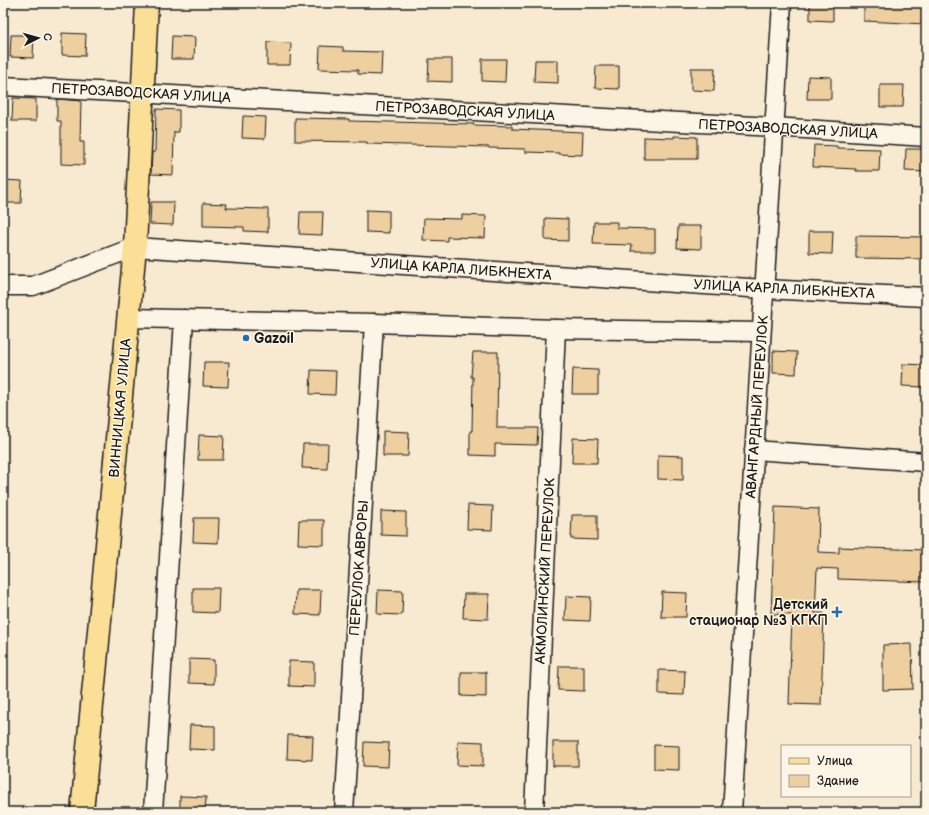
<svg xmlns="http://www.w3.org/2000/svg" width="929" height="815" font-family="'Balsamiq Sans',sans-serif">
<rect width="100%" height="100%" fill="#f8ead0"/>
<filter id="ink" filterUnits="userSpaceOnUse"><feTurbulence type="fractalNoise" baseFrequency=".025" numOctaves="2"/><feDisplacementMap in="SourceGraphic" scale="8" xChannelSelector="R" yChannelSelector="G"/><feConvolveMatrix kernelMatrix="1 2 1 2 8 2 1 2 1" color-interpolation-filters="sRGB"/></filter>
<g filter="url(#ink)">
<g fill="#eecfa0" stroke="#1c1c1c">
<polygon points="810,3 833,3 833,21 810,20"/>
<polygon points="864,3 926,3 926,24 864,21"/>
<polygon points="62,33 86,34 85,56 62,55"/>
<polygon points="11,35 34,35 33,58 10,57"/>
<polygon points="172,36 195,37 194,59 171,59"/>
<polygon points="267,42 291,43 290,65 267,65"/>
<polygon points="320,46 343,47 343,51 382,52 381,75 358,74 358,70 319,69"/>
<polygon points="429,59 452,59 452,82 428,81"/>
<polygon points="482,59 506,59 505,82 482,81"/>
<polygon points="535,60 558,60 558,83 534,82"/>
<polygon points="596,66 619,66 619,89 595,88"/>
<polygon points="691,68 715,68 714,91 691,90"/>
<polygon points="808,76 831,77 831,99 807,99"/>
<polygon points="880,85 904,85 903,107 880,107"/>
<polygon points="13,98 36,99 36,121 12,121"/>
<polygon points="57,99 81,101 80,142 84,142 84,165 61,164 61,121 57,121"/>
<polygon points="156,109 179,110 179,132 174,132 173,175 151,174 152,152 155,152"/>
<polygon points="243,116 266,117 265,139 242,138"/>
<polygon points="295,118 349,119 349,121 474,124 473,125 512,126 512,129 583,132 582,155 559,154 559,153 525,152 525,149 489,148 489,147 367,144 367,142 295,141"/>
<polygon points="674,136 697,137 697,159 644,159 644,137 674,138"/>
<polygon points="814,145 837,146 837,148 880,149 879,171 856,171 856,169 813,167"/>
<polygon points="906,149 926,149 926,172 905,171"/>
<polygon points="3,180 22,181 21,203 3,203"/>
<polygon points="151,202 174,202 173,225 150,224"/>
<polygon points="203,203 227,204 226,208 268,209 268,232 244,231 244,227 203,226"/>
<polygon points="366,210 389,211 389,233 366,232"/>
<polygon points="300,212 323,212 322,235 299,234"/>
<polygon points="462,215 486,216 485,238 447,237 447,241 423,240 424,218 462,219"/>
<polygon points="545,218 568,219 568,241 545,240"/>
<polygon points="594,222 617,222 617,228 655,229 655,251 631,251 632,245 593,244"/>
<polygon points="678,226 701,226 701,249 677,248"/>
<polygon points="809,231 833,231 832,254 809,253"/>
<polygon points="856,236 926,237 926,259 856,258"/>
<polygon points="773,351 797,352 796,374 773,373"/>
<polygon points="473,352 498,352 497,428 538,428 537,445 495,444 495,456 470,455 470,431 472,431 473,377 471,377"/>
<polygon points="204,362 229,362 228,387 203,386"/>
<polygon points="903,364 926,365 925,387 902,386"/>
<polygon points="573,369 598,370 598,394 572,394"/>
<polygon points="311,370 336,371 335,395 310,394"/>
<polygon points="383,431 409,432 408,456 383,456"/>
<polygon points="199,435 224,436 223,460 198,460"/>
<polygon points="573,438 598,439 597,463 572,463"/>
<polygon points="303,444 328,444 327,469 302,468"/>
<polygon points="658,455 683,456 683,480 658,479"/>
<polygon points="468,505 493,506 492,530 467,529"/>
<polygon points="775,507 819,509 818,552 839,553 839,547 926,550 926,582 838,579 838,569 817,568 815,613 824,613 821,705 789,704 792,615 771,614"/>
<polygon points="381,511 406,512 406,536 381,535"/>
<polygon points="572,515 597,515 597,540 571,539"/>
<polygon points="194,518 219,518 218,543 193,542"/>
<polygon points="299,520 324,520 324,545 298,544"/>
<polygon points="193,588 219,588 218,613 193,612"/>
<polygon points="296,590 321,590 320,615 295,614"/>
<polygon points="378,590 403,591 402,615 377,614"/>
<polygon points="662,592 687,593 686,617 661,617"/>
<polygon points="464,594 489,594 488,619 463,618"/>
<polygon points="566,596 591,597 590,621 565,620"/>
<polygon points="912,644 913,689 883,690 883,645"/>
<polygon points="189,659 214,660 214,684 189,683"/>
<polygon points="289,661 314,662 314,687 289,686"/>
<polygon points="559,666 584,666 584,691 558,690"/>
<polygon points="659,670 685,671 684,695 659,694"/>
<polygon points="461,672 486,672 486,697 461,696"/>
<polygon points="190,725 215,726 215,750 189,749"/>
<polygon points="288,735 313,736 312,760 287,759"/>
<polygon points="458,741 483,742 483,766 457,765"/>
<polygon points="364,742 389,743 388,767 363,766"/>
<rect x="553" y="742" width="25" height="24"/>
<polygon points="654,745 679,746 679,770 654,769"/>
<polygon points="180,796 206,797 205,812 180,812"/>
</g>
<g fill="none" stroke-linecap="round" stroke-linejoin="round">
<g stroke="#1c1c1c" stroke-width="21">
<g id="minor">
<polyline points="3,86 774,127 926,137"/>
<polyline points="3,286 33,286 135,247 764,289 926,297"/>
<polyline points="128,318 374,323 556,329 761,332"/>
<polyline points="754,450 926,462"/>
<polyline points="153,812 184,319"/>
<polyline points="344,812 374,323"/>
<polyline points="534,812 556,329"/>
<polyline points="732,812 782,3"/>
</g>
</g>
<g stroke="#1c1c1c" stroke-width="25">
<polyline id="major" points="82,812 135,247 147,3"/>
</g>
<use href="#minor" stroke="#fcf5e5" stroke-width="18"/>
<use href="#major" stroke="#fbdf96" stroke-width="22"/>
</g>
</g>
<g fill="#1f6fb2" stroke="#fcf5e5" stroke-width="1.5">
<circle cx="246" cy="338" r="4"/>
<path d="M835 606h4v4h4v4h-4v4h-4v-4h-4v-4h4z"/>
</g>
<g text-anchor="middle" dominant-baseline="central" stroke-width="3" stroke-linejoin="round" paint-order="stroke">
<g font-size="14" fill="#1c1c1c" stroke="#fcf5e5">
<text transform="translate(141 93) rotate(3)">ПЕТРОЗАВОДСКАЯ УЛИЦА</text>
<text transform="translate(465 111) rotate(3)">ПЕТРОЗАВОДСКАЯ УЛИЦА</text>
<text transform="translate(788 129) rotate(3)">ПЕТРОЗАВОДСКАЯ УЛИЦА</text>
<text transform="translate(461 269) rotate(4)">УЛИЦА КАРЛА ЛИБКНЕХТА</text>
<text transform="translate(784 289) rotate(3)">УЛИЦА КАРЛА ЛИБКНЕХТА</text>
<text transform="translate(757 407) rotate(-86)">АВАНГАРДНЫЙ ПЕРЕУЛОК</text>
<text transform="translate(120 408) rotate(-85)">ВИННИЦКАЯ УЛИЦА</text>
<text transform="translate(359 568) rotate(-86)">ПЕРЕУЛОК АВРОРЫ</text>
<text transform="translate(545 571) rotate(-87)">АКМОЛИНСКИЙ ПЕРЕУЛОК</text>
</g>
<g font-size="14" font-weight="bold" fill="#1c1c1c" stroke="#fcf5e5" text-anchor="start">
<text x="254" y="338">Gazoil</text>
<text x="828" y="604" text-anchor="end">Детский<tspan x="828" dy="16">стационар №3 КГКП</tspan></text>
</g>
</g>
<rect width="929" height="815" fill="none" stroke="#fcf5e5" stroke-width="16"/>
<rect x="8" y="8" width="913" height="799" fill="none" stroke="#1c1c1c" stroke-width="1.5" filter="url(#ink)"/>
<rect x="781" y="745" width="130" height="52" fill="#fcf5e5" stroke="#a29e95"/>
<rect x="789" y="758" width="20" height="6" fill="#fbdf96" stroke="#a29e95"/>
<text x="817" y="765" font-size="12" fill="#1c1c1c">Улица</text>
<rect x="789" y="775" width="20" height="12" fill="#eecfa0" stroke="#a29e95"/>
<text x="817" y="785" font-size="12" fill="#1c1c1c">Здание</text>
<g transform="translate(38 38) rotate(84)" stroke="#fcf5e5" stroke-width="3" paint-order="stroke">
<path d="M0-3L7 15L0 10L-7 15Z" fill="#1c1c1c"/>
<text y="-6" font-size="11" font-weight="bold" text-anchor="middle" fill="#1c1c1c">С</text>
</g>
</svg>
